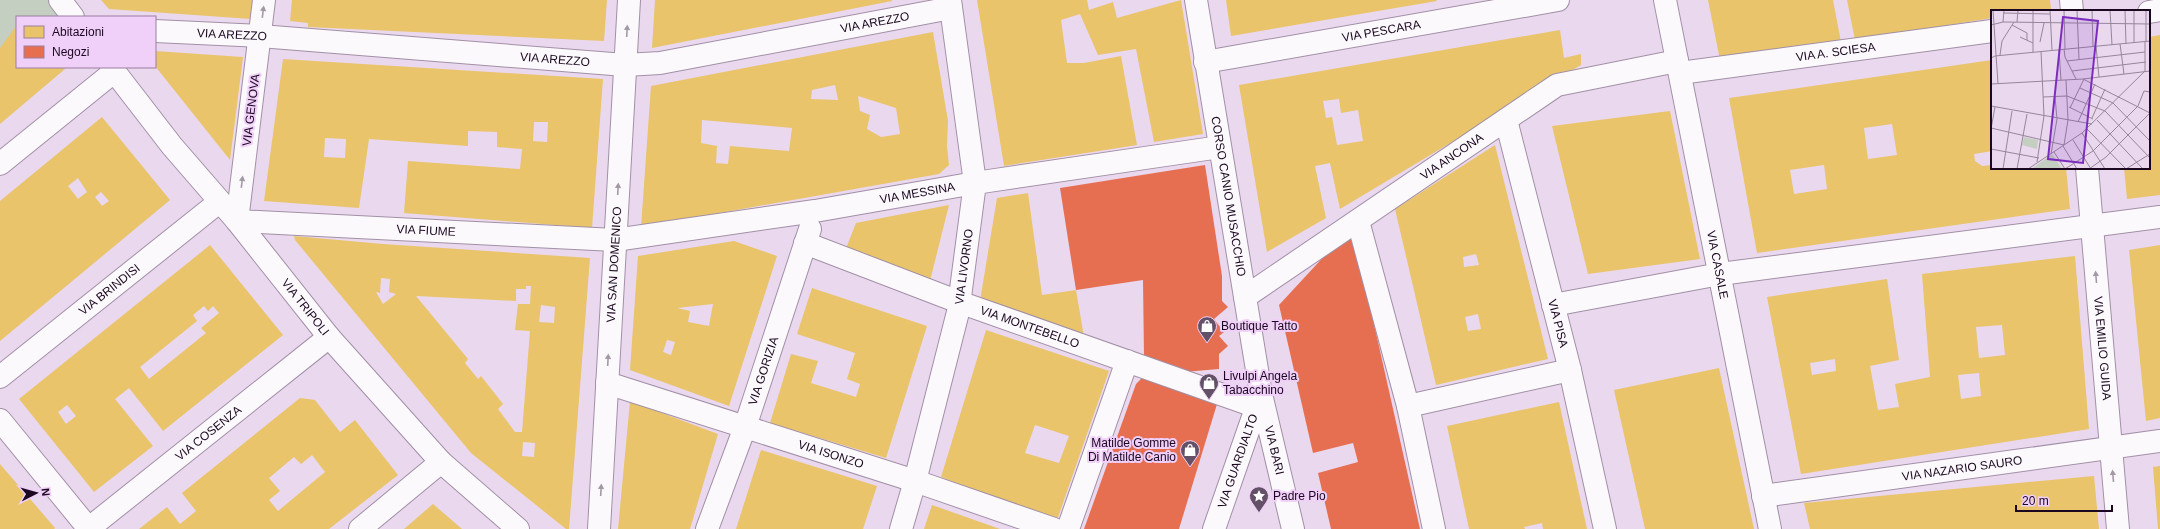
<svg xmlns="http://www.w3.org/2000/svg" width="2160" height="529" font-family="Helvetica,sans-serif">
<rect width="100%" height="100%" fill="#ead8ef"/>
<polygon fill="#c4cfc1" points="0,0 48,0 61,17 17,17 17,67 0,122"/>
<g fill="#e9c46a" fill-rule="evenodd">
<polygon points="101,0 253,0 251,19 109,9"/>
<polygon points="292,0 607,0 604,41 308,27 308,23 290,21"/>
<polygon points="655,0 892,0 892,1 652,48"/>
<polygon points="977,0 1087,0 1089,10 1113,2 1117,18 1181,0 1203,134 1154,142 1136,49 1098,55 1080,14 1061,20 1067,63 1084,63 1121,56 1137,145 1004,166"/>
<polygon points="1226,0 1436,0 1437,1 1231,36"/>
<polygon points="1708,0 1833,0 1841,42 1720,60"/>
<polygon points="1847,0 2050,0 2051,9 2036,11 1992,11 1992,18 1855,40"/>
<polygon points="17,25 17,67 63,67 65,69 0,124 0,48"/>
<path d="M1560,30l4,28 17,-4v11l-241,144 -10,-46 -15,3 11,52 -59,34 -28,-167zM1339,99l2,14 17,-3 5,31 -26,4 -5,-28 -6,1 -3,-17z"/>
<path d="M933,32l15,89 -1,25 2,19 -10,9 -298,53 10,-141zM835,85l3,15 -27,-1 1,-9zM858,96l38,12 4,26 -19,3 -14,-8 3,-14 -10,-4zM702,120l90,8 -3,23 -59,-5 -2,18 -12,-1 1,-17 -16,-3z"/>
<polygon points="2160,35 2160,195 2127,199 2124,168 2149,168 2149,37"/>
<polygon points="155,51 243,57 230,160 155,66"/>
<path d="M283,59l320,20 -11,149 -188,-15 4,-52 112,8 2,-20 -25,-2v-15l-29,-1v15l-99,-7 -10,69 -95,-7zM534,122h14l-1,20 -14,-1zM325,138l21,1 -1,19 -21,-1z"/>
<path d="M1992,60v91l-18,3 1,7 7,5 10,-1v3h74l4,41 -313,44 -28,-155zM1892,124l5,31 -29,4 -4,-31zM1824,165l3,24 -33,5 -4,-24z"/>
<polygon points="1670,111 1700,259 1588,274 1552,126"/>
<path d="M102,117l68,83 -170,141v-140zM78,178l9,14 -9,7 -10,-13zM101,192l8,9 -7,5 -7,-9z"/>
<path d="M1495,145l53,214 -112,26 -41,-176zM1476,254l3,11 -15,2 -1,-10zM1478,314l3,15 -13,2 -3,-14z"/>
<polygon points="1028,193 1042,295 1076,290 1084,337 980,301 997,198"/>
<polygon points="949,205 929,285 843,256 856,223"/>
<path d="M294,236l89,8 207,14 -21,271h-3l-95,-76 -176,-213zM381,278l9,1 -1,13 7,2 -13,10 -7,-12 4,1zM526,286h5l-1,18h-12l-3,26 15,1 -8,101h-7l-17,-23 5,-5 -22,-28 -3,3 -13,-16 3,-4 -52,-63 100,5v-12h10zM541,305l14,2 -1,16 -15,-1zM523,442l12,1 -1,14 -12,-1z"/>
<path d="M734,241l43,15 -48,150 -99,-36 8,-114zM713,304l-4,22 -21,-4 2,-11 -13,-3zM667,340l8,2 -4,13 -8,-3z"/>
<path d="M210,245l73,90 -120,96 -34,-43 -14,11 38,47 -59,46 -75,-93zM204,306l4,5 5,-5 6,7 -18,15 5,5 -57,46 -9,-12 57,-46 -4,-6zM67,405l9,11 -10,8 -8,-12z"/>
<polygon points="2160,245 2160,418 2146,421 2129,250"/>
<path d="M2075,256l14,173 -288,45 -34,-177 120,-18 12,81 -29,6 8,44 21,-3 -4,-23 35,-7 -8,-103zM2002,325l3,30 -26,3 -3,-31zM1835,359l1,12 -24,4 -2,-12zM1979,373l2,23 -20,3 -3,-24z"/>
<polygon points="812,288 927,326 886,458 770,423 791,354 818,361 811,383 856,397 860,384 847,379 855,353 797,334"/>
<path d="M986,330l123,41 -53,152 -115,-46zM1035,425l34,11 -10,27 -34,-10z"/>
<polygon points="1719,368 1754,529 1645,529 1614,390"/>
<path d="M300,398l15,2 25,32 15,-12 43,55 -69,54h-190l28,-22 13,17 16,-13 -14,-18zM312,455l13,17 -47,39 -9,-11 11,-9 -11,-13 25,-21 7,7z"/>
<polygon points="630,401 718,434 690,529 618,529"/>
<polygon points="1559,402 1587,529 1543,529 1542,523 1524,527 1525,529 1469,529 1447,426"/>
<polygon points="761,450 877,486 863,529 736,529"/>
<polygon points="0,464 55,528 54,529 0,529"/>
<polygon points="2160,466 2160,529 2158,529 2153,467"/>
<polygon points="2094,476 2099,529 1810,529 1804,503"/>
<polygon points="433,504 462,529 404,529"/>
<polygon points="932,505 1000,529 924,529"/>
</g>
<g fill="#e76f51">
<polygon points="1205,165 1222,276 1222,301 1228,307 1214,319 1224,332 1219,336 1228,346 1219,354 1219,369 1184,372 1144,357 1143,280 1076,290 1060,188"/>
<polygon points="1354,235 1420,529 1331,529 1318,473 1358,462 1353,443 1313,453 1279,305 1329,251"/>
<polygon points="1142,378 1217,404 1179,529 1084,529 1136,384"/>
</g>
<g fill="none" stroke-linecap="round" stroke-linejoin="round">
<g stroke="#a190a6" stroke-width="24">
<g id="minor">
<path id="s1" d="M264,0l-27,221 378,19 200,-29 160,-28 245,-36"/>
<path id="s2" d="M1196,0l65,394 32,135"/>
<path id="s3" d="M1665,0l105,529"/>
<polyline points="2071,0 2072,11"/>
<polyline points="2149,12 2160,10"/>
<path id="s4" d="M155,31l105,5 365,29 35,-2 291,-55"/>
<path id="s5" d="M1205,62l353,-62"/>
<path id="s6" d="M1680,73l312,-42"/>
<path id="s7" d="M1506,120l64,250 35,159"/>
<polyline points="0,164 115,71"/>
<path id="s8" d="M2087,168l31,361"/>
<polyline points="1358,221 1408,406 1434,529"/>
<path id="s9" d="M805,243l154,59 298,105"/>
<path id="s10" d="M1245,297l312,-212 120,-24"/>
<polyline points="1553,305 1720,274 2160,217"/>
<path id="s11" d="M0,377l219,-175"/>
<path id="s12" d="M607,383l308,98 139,48"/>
<polyline points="1408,406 1570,370"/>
<polyline points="0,420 89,529"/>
<path id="s13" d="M1763,496l397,-55"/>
<path id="s14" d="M88,529l241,-192"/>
<polyline points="360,529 441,462"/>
<path id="s15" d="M599,529l30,-529"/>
<path id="s16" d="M707,529l38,-102 65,-198"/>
<path id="s17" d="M901,529l14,-48 43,-169 17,-129 -25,-183"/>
<polyline points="1068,529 1127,361"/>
<path id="s18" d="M1214,529l47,-135"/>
</g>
</g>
<g stroke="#a190a6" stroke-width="24">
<g id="major">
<polyline points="60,0 73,17"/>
<path id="s19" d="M111,67l61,79 65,75 92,116 112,125 77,67"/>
</g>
</g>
<use href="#minor" stroke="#fcf9fd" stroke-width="22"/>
<use href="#major" stroke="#fcf9fd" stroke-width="22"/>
</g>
<defs><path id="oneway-solid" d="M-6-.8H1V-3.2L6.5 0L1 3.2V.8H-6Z"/></defs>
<g fill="#a299a5">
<use href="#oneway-solid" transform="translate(263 12) rotate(-83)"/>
<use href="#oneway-solid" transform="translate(627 31) rotate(-87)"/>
<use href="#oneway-solid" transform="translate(242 182) rotate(-83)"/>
<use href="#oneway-solid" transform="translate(618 189) rotate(-87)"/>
<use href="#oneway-solid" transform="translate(2096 277) rotate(-95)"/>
<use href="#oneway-solid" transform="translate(608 360) rotate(-87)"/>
<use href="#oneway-solid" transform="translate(2113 476) rotate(-95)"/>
<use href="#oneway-solid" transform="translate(601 490) rotate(-87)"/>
</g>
<defs>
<g id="shop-pin" transform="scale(1)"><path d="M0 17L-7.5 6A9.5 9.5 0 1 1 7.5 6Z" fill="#635168" stroke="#f0cff8"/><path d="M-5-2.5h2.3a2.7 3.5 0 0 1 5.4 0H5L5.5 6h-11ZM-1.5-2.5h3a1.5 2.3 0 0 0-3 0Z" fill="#fff"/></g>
<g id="sight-pin" transform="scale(1)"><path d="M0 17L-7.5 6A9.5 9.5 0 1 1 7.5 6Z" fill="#635168" stroke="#f0cff8"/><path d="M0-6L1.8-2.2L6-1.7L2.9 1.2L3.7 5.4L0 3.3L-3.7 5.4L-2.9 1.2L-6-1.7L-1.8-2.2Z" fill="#fff"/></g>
</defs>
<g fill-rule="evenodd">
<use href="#shop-pin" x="1207" y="326"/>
<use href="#shop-pin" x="1209" y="383"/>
<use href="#shop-pin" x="1190" y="450"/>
<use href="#sight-pin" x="1259" y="496"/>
</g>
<g text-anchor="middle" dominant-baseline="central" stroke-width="4" stroke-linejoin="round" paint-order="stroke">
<g font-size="12" fill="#1b0820" stroke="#f0cff8">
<text stroke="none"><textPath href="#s4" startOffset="725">VIA AREZZO</textPath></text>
<text stroke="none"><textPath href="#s5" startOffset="179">VIA PESCARA</textPath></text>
<text stroke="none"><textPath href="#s4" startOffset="77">VIA AREZZO</textPath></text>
<text stroke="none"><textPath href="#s6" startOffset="157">VIA A. SCIESA</textPath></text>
<text stroke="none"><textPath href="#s4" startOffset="401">VIA AREZZO</textPath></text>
<text transform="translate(251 110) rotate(-83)">VIA GENOVA</text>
<text stroke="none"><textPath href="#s10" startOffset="250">VIA ANCONA</textPath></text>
<text stroke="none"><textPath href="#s1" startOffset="907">VIA MESSINA</textPath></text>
<text stroke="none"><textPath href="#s2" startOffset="199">CORSO CANIO MUSACCHIO</textPath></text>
<text stroke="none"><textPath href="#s1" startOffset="412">VIA FIUME</textPath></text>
<text stroke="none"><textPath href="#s15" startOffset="265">VIA SAN DOMENICO</textPath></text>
<text stroke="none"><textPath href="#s3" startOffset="270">VIA CASALE</textPath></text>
<text stroke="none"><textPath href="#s17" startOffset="270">VIA LIVORNO</textPath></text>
<text stroke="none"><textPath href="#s11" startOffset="140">VIA BRINDISI</textPath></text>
<text stroke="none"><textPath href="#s19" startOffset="309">VIA TRIPOLI</textPath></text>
<text stroke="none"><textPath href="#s7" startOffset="210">VIA PISA</textPath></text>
<text stroke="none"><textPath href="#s9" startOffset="240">VIA MONTEBELLO</textPath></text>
<text stroke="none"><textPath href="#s8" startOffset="181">VIA EMILIO GUIDA</textPath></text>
<text stroke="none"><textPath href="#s16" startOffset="168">VIA GORIZIA</textPath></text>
<text stroke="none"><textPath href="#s14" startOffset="154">VIA COSENZA</textPath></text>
<text stroke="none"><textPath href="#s2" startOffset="457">VIA BARI</textPath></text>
<text stroke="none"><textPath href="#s12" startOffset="235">VIA ISONZO</textPath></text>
<text stroke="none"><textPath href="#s18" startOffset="72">VIA GUARDIALTO</textPath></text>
<text stroke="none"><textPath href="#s13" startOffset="201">VIA NAZARIO SAURO</textPath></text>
</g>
<g font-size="12" fill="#1b0820" stroke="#f0cff8" text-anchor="start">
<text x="1221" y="326">Boutique Tatto</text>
<text x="1223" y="376">Livulpi Angela<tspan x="1223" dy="14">Tabacchino</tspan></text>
<text x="1176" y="443" text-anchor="end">Matilde Gomme<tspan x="1176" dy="14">Di Matilde Canio</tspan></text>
<text x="1273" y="496">Padre Pio</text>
</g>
</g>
<g transform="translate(1991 10)">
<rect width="159" height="159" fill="#ead8ef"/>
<path d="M33,127l14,3 -1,9 -15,-4zM61,144l10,15h-28l-1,-1z" fill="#c4cfc1"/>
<path fill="none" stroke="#97859c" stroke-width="1" d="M2,0l5,74M59,0l2,40M73,0l1,39M86,0l2,49M101,0l1,37M119,0l2,35M134,0l1,34M12,3l47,1M12,12l1,-12M26,12l1,-12M0,15l12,-3 147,2M21,15l15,8v7M29,27l13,6M49,32l4,-19M155,32v-32M143,33v-33M129,34l4,30M105,36l3,31M73,39l1,8 11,22M68,40l2,30M42,42v-42M9,45l2,-14 12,-19M0,48l4,-2 155,-15M76,51l78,-9M81,61l74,-9M154,61v-29M92,69l67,34M0,74l92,-5 67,-8M89,78l33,15 37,38M52,87l24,-1 38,15 45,47M0,96l101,18M78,97l24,12M79,98l14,-29M101,108l13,-29M106,110l46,49M87,112l17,-38M0,118l73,17 4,-25 -2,-40M0,119l4,-22M96,119l39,40M91,123l23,36M82,130l18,29M72,136l14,23M0,139l48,9M63,142l11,17M60,144l6,-35 -2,-22M46,152l7,-46 -3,-65M146,152l13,-8M12,159l9,-58M26,159l10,-55M37,159l54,-36 63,-62M74,159l28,-18 45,-45 6,-15 6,1M98,159l17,-12 44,-44M135,159l11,-7"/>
<path fill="#7b2cbf" fill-opacity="0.15" stroke="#7b2cbf" stroke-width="2" d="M72,7l35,4 -15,142 -35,-4z"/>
<rect width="159" height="159" fill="none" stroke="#1b0820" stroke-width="2"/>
</g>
<rect x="16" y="16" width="140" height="52" fill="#f0cff8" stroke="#9b7fa2"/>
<rect x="24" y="26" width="20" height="12" fill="#e9c46a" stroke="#9b7fa2"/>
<text x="52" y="36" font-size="12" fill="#1b0820">Abitazioni</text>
<rect x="24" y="46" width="20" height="12" fill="#e76f51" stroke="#9b7fa2"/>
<text x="52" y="56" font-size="12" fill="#1b0820">Negozi</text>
<g transform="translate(36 493) rotate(84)" stroke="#f0cff8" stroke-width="3" paint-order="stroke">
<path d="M0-3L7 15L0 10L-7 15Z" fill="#1b0820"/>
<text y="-6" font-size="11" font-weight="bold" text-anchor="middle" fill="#1b0820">N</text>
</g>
<path d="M2016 505v6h96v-6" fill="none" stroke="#1b0820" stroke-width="2"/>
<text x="2022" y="505" font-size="12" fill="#1b0820" stroke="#f0cff8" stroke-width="3" paint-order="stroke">20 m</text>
</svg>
